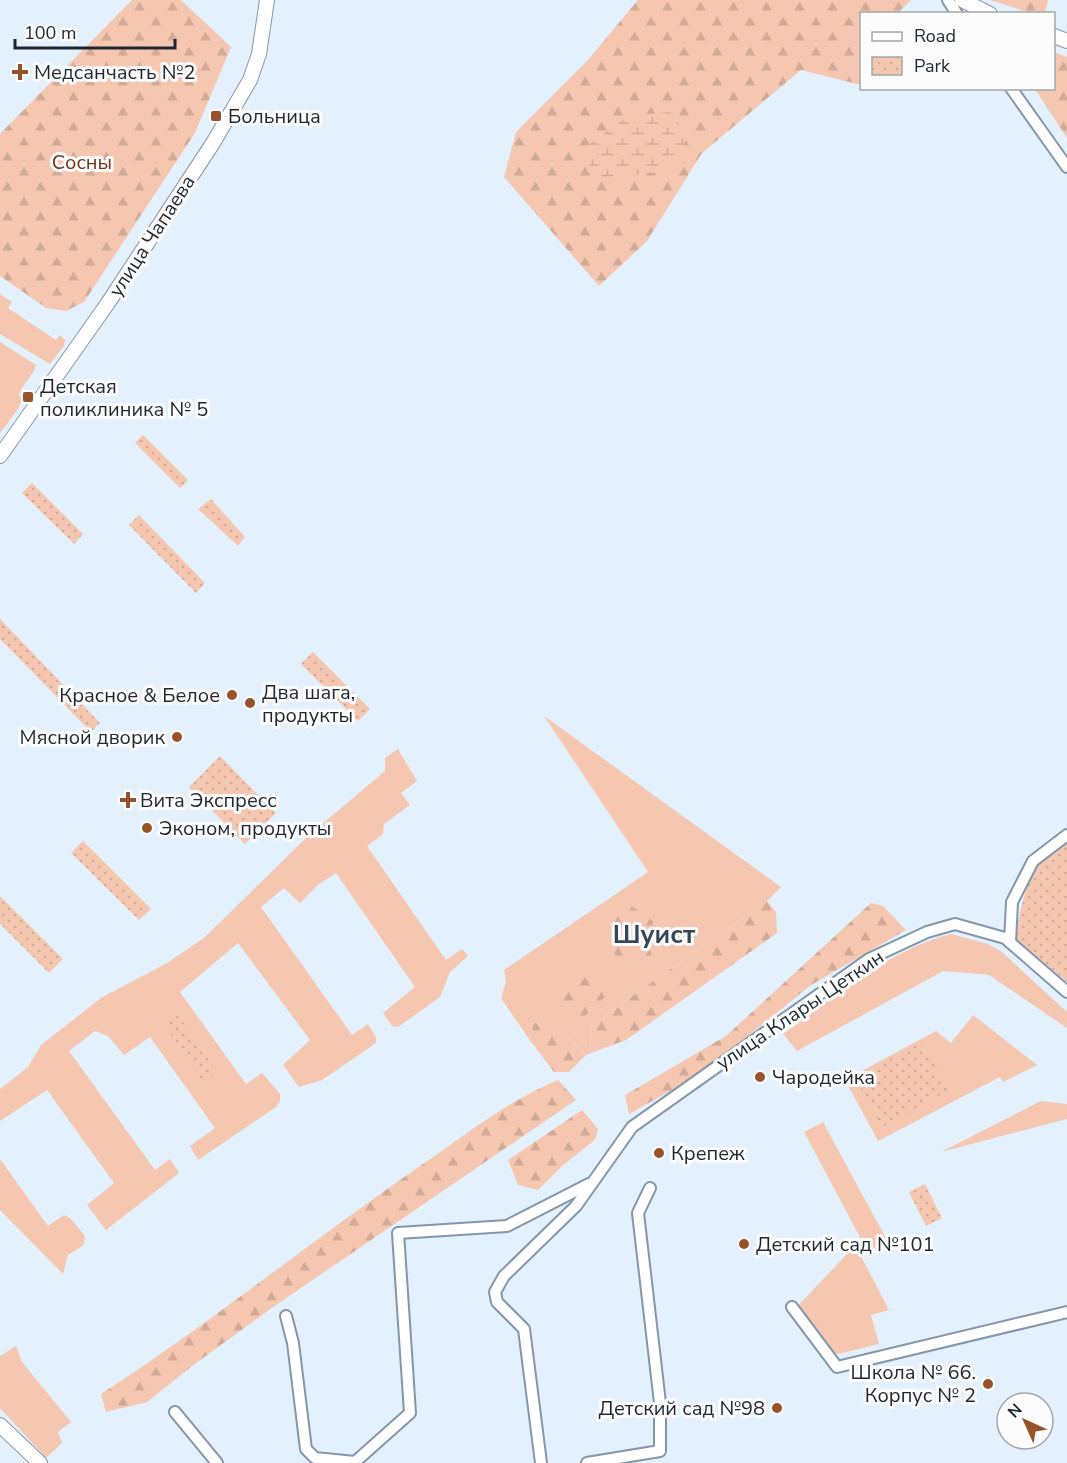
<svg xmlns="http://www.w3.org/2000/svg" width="1067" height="1463" font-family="'Nunito Sans',sans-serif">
<defs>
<pattern id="forest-firs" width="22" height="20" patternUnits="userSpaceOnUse" patternTransform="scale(1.5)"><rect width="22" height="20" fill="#f5c7b0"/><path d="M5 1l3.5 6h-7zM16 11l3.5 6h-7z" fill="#d2ab98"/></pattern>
<pattern id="wetland-marsh" width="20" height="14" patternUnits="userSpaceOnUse" patternTransform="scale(1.5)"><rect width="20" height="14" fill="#f5c7b0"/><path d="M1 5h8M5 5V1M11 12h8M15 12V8" fill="none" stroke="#d2ab98"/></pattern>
<pattern id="park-dots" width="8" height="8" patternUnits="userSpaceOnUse" patternTransform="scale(1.5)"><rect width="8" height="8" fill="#f5c7b0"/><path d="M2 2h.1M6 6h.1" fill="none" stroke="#d2ab98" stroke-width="1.8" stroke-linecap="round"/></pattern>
</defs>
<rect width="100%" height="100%" fill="#e3f1fe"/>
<g fill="#f5c7b0">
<polygon points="0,294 12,302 8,308 56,340 60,335 65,340 64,346 50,364 0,334"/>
<path d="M0,342l36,23c-3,11 -13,18 -17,30l3,5 -4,9 -18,24z"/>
<polygon points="544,716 781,887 767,901 590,1026 591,1053 586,1055 567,1036 534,1022 529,1039 501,998 506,982 504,970 648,872"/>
<polygon points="398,749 417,781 401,793 410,805 384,824 383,834 367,846 446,960 462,949 468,956 450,972 440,997 398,1027 392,1026 383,1013 415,987 336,873 319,884 300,903 284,888 261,907 352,1035 368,1024 376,1037 376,1043 322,1080 299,1087 283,1065 310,1040 238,943 180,992 246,1084 262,1073 280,1094 280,1101 276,1107 198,1160 190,1146 215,1128 150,1037 124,1055 108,1036 95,1031 69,1051 155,1170 170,1159 179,1173 106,1230 87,1205 114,1183 47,1090 0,1121 0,1089 28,1067 41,1045 101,998 167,963 204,938 308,836 385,771 385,758"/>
<path d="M951,934l37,10 14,8 65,60v16l-78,-53 -46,-4 -146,80 -14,-17c52,-36 106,-85 168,-100z"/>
<polygon points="973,1015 1037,1065 1003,1082 1000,1077 878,1141 845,1080 936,1031 951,1043"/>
<polygon points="1041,1101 1067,1104 1067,1119 941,1152"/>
<polygon points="823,1122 888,1242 861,1256 889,1310 871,1315 879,1344 834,1355 798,1306 861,1239 804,1132"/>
<polygon points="0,1159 48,1226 64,1215 70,1218 85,1236 84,1245 68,1255 63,1274 0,1210"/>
<polygon points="16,1346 22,1362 71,1422 58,1432 62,1443 46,1458 0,1408 0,1356"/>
</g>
<g fill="url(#forest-firs)">
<polygon points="132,0 181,0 231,47 195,133 84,302 66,311 46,308 0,276 0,134"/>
<polygon points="638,0 911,0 898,13 862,14 861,85 801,70 702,153 647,241 599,286 504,177 516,132 587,61"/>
<polygon points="990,0 1048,0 1045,13 1030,13"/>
<polygon points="1054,52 1067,57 1067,138 1035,89 1054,88"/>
<polygon points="767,901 776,912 777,933 626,1040 591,1053 590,1026"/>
<polygon points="871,903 883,906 906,930 811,985 701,1074 629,1114 625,1095 726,1036"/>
<polygon points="612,906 633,907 653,921 649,947 655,965 616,956 603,932"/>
<polygon points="577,970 594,970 608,994 581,1020 554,996"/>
<polygon points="534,1022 567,1036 586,1055 569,1072 554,1072 529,1039"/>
<path d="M558,1080l18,20 -300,205 -80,58 -49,39 -41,10 -5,-18c111,-72 214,-156 322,-230 44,-30 86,-64 135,-84z"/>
<polygon points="582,1110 598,1129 595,1140 563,1165 538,1190 518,1185 508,1160"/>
</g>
<polygon fill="url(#wetland-marsh)" points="670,112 688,135 678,160 664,171 595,180 584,148 628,116"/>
<g fill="url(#park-dots)">
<polygon points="143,435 188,480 180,488 135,443"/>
<polygon points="32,483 83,534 74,544 22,493"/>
<polygon points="211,499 245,537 238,546 198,509"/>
<polygon points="139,515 205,583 196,593 129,525"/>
<polygon points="0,619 100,723 91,732 0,639"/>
<polygon points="313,652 370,709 358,721 301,664"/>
<polygon points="220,756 276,813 245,844 189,787"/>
<path d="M1067,838v144l-52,-44c10,-49 11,-68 52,-100z"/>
<polygon points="83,841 151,909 139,920 71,853"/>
<polygon points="0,896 63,959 49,973 0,924"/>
<polygon points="178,1015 218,1073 204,1083 164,1025"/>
<polygon points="922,1041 949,1090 882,1127 855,1078"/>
<polygon points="925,1184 942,1218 926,1226 909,1192"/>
</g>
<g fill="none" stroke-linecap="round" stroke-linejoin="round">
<g stroke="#8297aa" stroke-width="14">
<g id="street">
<polyline points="948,0 957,14"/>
<polyline points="1011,88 1067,167"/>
<polyline points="1010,942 1012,902 1033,861 1067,835"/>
<polyline points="792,1307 837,1367 1067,1312"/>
<polyline points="286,1316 293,1343 306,1449 315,1458 355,1462"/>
<polyline points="175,1412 217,1463"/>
<polyline points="355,1462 410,1413 398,1233 507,1226 589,1184"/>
<polyline points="541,1463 524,1329 497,1302 495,1292 504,1276 576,1206 632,1127 869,959 927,932 955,924 1005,938 1067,992"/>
<polyline points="587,1463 660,1451 660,1403 638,1213 650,1188"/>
</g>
</g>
<g stroke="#8297aa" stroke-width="16">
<g id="secondary">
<polyline points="962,0 990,14"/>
<polyline points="1054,36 1067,41"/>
<polyline points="0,456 108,303 213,143 250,80 259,54 267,0"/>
<polyline points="0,1425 40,1463"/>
</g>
</g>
<use href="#street" stroke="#fff" stroke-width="10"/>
<use href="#secondary" stroke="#fff" stroke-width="14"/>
</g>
<g fill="#98522a" stroke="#fcfcfc" stroke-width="2">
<path d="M17 63h6v6h6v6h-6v6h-6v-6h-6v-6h6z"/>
<rect x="210" y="110" width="12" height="12" rx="3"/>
<rect x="22" y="391" width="12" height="12" rx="3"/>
<circle cx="232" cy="695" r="6"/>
<circle cx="250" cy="703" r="6"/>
<circle cx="177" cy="737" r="6"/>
<path d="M125 791h6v6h6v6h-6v6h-6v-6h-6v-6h6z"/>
<circle cx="147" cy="828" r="6"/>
<circle cx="760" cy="1077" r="6"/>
<circle cx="659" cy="1153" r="6"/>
<circle cx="744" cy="1244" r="6"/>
<circle cx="988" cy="1384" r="6"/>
<circle cx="777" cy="1408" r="6"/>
</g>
<g text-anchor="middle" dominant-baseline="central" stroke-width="6" stroke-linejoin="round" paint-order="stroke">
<g font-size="20" fill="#1e272f" stroke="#fcfcfc" text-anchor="start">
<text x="34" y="72">Медсанчасть №2</text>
<text x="228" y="116">Больница</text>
<text x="40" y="386">Детская<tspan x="40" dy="23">поликлиника № 5</tspan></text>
<text x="262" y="692">Два шага,<tspan x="262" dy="23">продукты</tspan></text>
<text x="220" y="695" text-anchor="end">Красное &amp; Белое</text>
<text x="165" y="737" text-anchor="end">Мясной дворик</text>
<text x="140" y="800">Вита Экспресс</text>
<text x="159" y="828">Эконом, продукты</text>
<text x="772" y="1077">Чародейка</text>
<text x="671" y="1153">Крепеж</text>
<text x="756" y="1244">Детский сад №101</text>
<text x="976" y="1372" text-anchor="end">Школа № 66.<tspan x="976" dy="23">Корпус № 2</tspan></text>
<text x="765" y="1408" text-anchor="end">Детский сад №98</text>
</g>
<g font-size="20" fill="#6f3817" stroke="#fcfcfc">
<text x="82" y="162">Сосны</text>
</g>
<g font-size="20" fill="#1e272f" stroke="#fcfcfc">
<text transform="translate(152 236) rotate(-57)">улица Чапаева</text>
<text transform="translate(800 1010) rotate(-34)">улица Клары Цеткин</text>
</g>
<g font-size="26" font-weight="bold" fill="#354859" stroke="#fcfcfc">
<text x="654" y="934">Шуист</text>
</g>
</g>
<rect x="860" y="12" width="195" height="78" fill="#fcfcfc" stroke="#a3a7aa" stroke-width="1.5"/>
<rect x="872" y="32" width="30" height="9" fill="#ffffff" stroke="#a3a7aa" stroke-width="1.5"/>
<text x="914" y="42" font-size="18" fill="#1e272f">Road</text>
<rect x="872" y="57" width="30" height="18" fill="url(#park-dots)" stroke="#a3a7aa" stroke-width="1.5"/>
<text x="914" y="72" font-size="18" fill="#1e272f">Park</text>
<g transform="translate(1025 1421) rotate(315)"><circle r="28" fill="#fcfcfc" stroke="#a3a7aa" stroke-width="1.5"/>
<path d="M0-4.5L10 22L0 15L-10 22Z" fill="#98522a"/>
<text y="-9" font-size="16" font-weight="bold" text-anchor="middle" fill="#1e272f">N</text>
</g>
<path d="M15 39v9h160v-9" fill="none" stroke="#1e272f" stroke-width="3"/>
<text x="24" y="39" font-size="18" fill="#1e272f" stroke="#fcfcfc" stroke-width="4.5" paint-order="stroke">100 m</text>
</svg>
